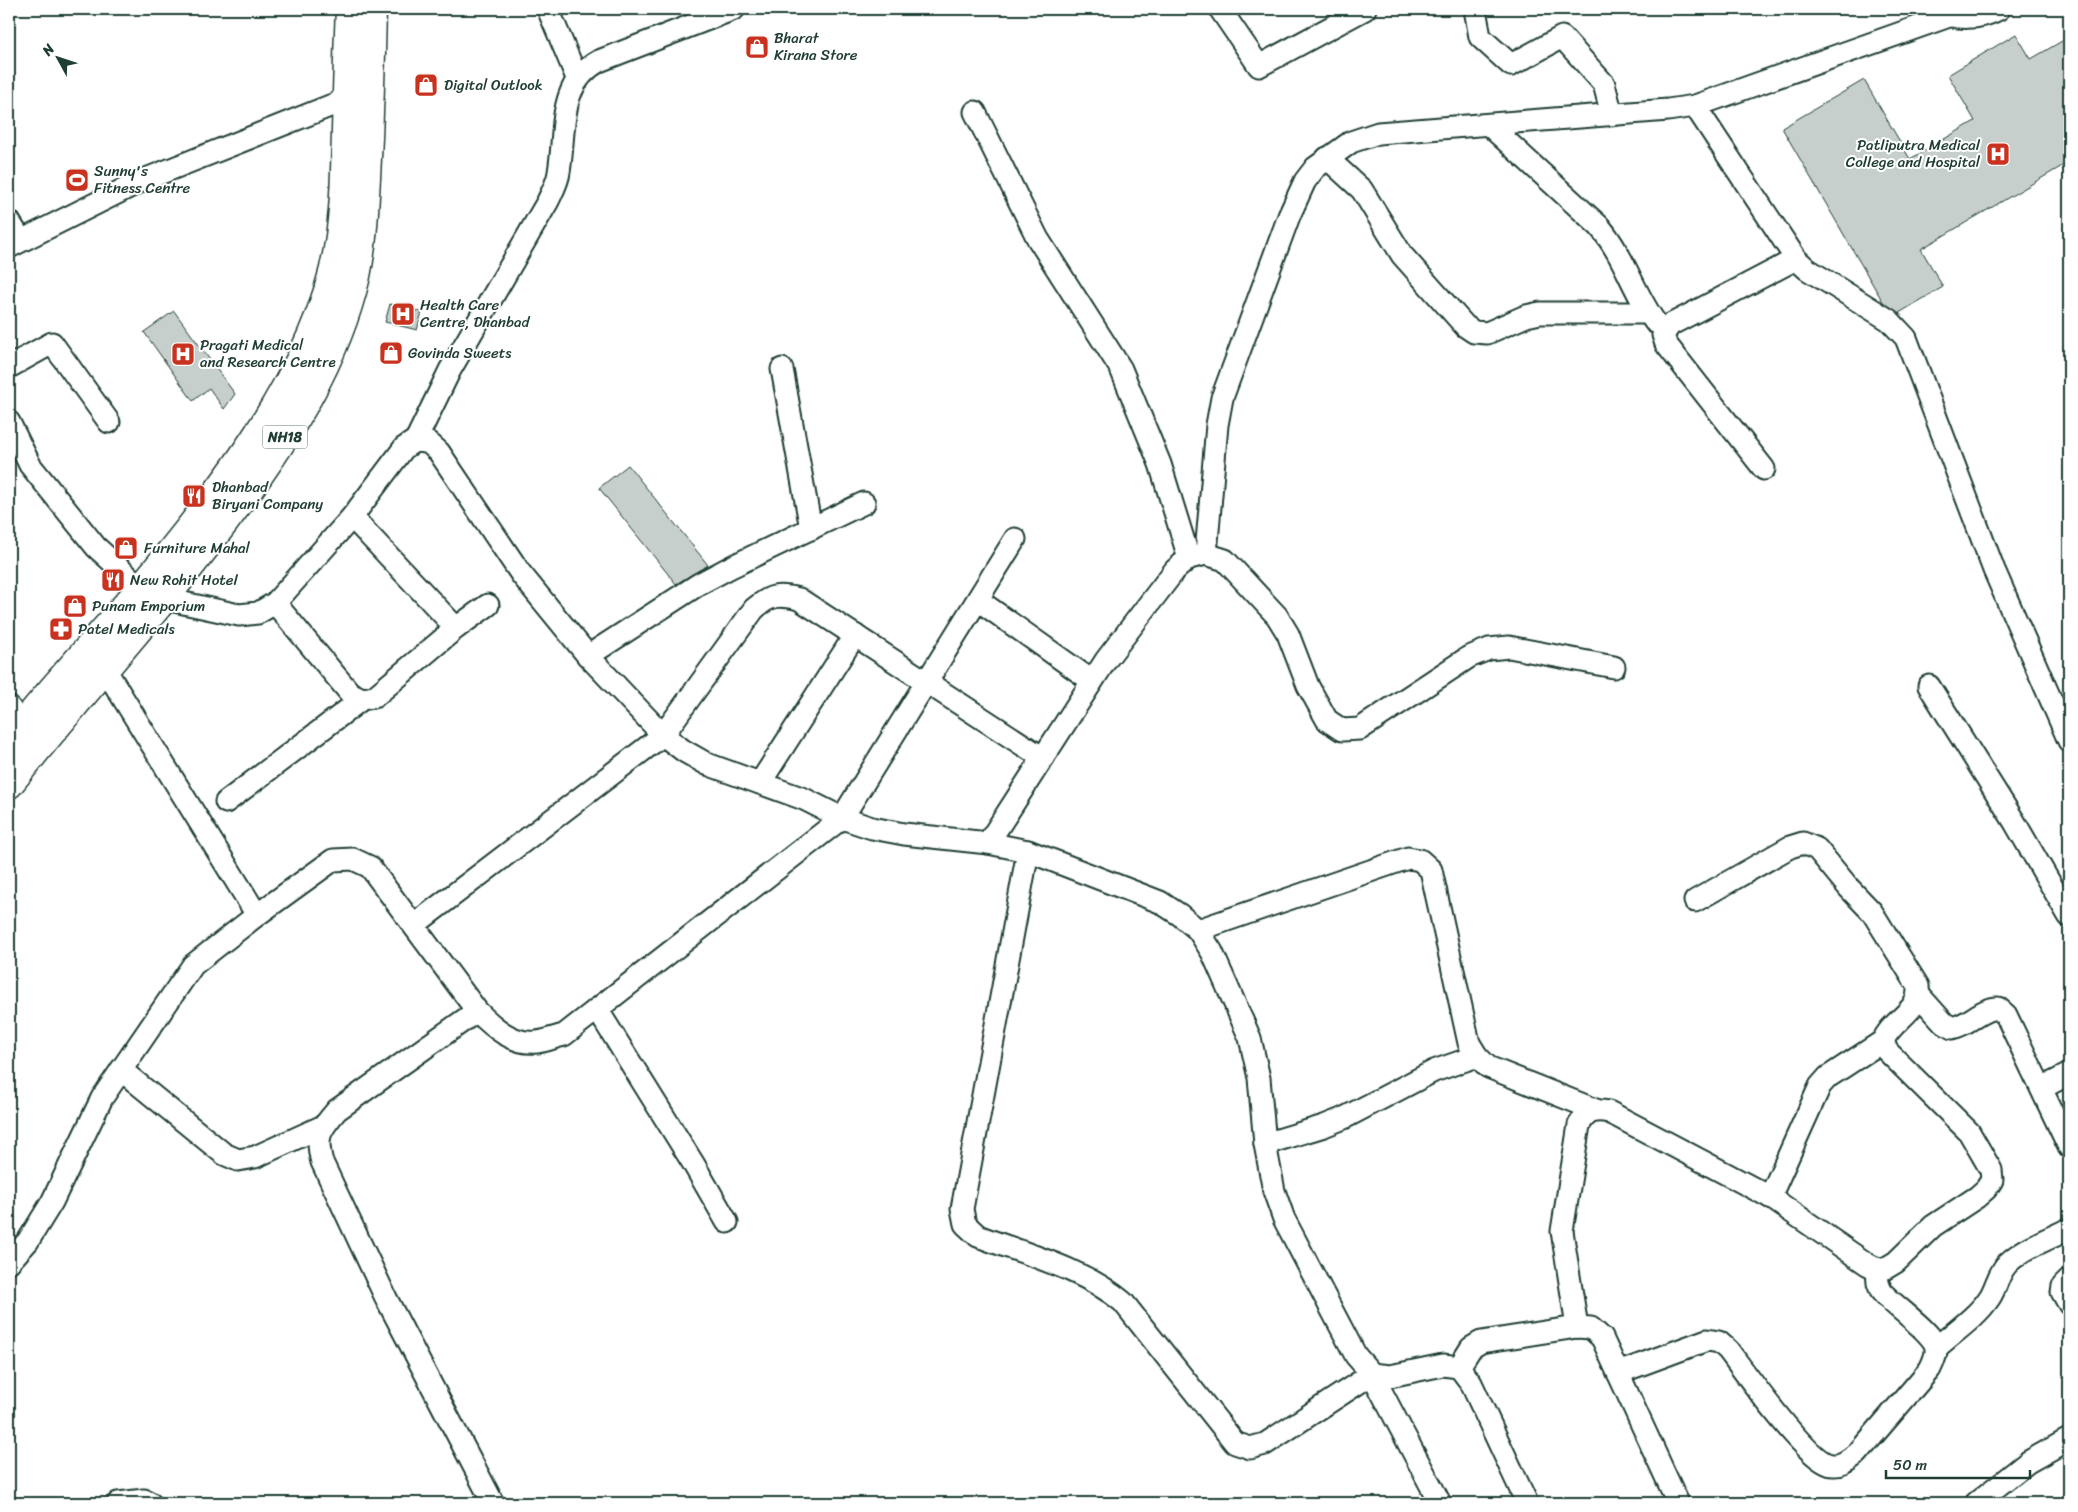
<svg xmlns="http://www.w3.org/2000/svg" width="2078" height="1512" font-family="Sriracha,sans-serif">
<rect width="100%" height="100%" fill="#fff"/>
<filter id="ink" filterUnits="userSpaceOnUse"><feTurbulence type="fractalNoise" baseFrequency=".02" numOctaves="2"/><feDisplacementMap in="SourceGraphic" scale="10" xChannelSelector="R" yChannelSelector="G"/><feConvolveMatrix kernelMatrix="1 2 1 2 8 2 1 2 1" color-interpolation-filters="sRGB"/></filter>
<g filter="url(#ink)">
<g fill="#c7cfcc" stroke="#1f3d34">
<polygon points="2016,34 2031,59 2069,37 2069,162 1921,249 1943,287 1899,313 1883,302 1782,128 1864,80 1910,159 1975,121 1948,75"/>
<polygon points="390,304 422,312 417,330 385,322"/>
<polygon points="174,311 235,394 224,409 209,388 193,401 144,332"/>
<polygon points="628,465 708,565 676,584 599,488"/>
</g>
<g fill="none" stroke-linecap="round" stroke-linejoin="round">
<g stroke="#1f3d34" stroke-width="25">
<g id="minor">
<polyline points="548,9 577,78"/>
<polyline points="1220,9 1259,66 1365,9"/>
<polyline points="1475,9 1480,37 1511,65 1562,37 1604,84 1612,115"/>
<path d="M1936,10c20,10 43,10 63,-1"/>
<polyline points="1695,106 1796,259 1807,269 1889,320 1906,338 1994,570 2069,741"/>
<polyline points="975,112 1038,239 1121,369 1160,464 1189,558"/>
<path d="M1490,126l109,100c25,29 34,65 56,96"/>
<polyline points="1327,158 1362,190 1402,255 1465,326 1474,332 1487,333 1526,316 1540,313 1648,313"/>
<polyline points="9,221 21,240"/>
<polyline points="9,247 141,181 360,94"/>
<polyline points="9,367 52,343 109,422"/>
<polyline points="782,369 811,529"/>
<polyline points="9,422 30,465 96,547 141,588"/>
<path d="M416,440l34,-70 98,-169c4,-9 10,-19 11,-29 7,-42 -2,-88 40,-111l135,-52"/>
<polyline points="1764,469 1666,344 1663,335 1670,325 1796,259"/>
<polyline points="352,517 456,628"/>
<polyline points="1206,554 1217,425 1222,398 1289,216 1305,181 1315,168 1351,142 1378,133 1668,110 1695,106 1949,16 1951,9"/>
<polyline points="165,599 239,615 258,613 275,603 352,517 404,448 416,440 429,443 439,452 521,574 588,656 663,735 684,751 707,764 804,799 842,818 872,828 904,834 988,843 1028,851 1160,902 1180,915 1198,930 1212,952 1250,1038 1259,1078 1265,1144 1274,1191 1284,1219 1356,1356 1372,1374 1390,1376 1443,1365 1459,1367 1471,1383 1527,1503"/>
<polyline points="978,600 1092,681"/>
<polyline points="275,603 350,693 362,699 374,697 456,628 488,605"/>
<polyline points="588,656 699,584 731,567 864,503"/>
<polyline points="105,669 257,915"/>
<polyline points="1929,686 2014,821 2069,916"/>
<polyline points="9,707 22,725"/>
<polyline points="760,783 855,635"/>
<polyline points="226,802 362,699"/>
<polyline points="988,843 1106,660 1175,570 1189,558 1206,554 1225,560 1277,616 1288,634 1308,686 1327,720 1342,730 1360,729 1469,657 1489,649 1509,647 1614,667"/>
<path d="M1028,851l-66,358 3,15 13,12c49,19 104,32 145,66l112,141 15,5 15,-4 107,-70 68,129"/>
<path d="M414,925l249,-190 91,-126c16,-14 24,-15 45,-10l244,159"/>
<polyline points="1198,930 1408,858 1420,860 1431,870 1469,1043 1477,1056 1488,1067 1596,1110"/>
<path d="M1919,995l25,28 8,5c17,-3 29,-20 46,-20l8,7 63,132"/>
<polyline points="597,1009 693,1163 727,1222"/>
<path d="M477,1011l-140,99c-17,20 -22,26 -15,52l64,136 107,205"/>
<polyline points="121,1070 224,1154 238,1160 255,1157 323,1126"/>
<polyline points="2042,1088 2069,1074"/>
<polyline points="1265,1144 1324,1126 1344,1118 1434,1071 1477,1056"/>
<polyline points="1770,1197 1820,1086 1828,1077 1883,1041"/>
<path d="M9,1262l19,-21 24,-39 50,-104 91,-133 64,-50 76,-55 20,-1 17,8 107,144c16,16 36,34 60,31 9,-1 18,-5 27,-7l278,-217 173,-279"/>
<polyline points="2069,1280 2063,1286 2062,1292 2069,1304"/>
<path d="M1577,1327l-15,-96 17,-106c8,-14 15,-16 30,-13l161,85 97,67 10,5 9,-1 10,-6 37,-36 44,-29 9,-8 6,-9 -1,-10 -22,-38 -82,-81 -4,-10c8,-21 38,-30 35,-55l-46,-74 -23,-24 -32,-39 -14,-6 -13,4 -95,54"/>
<path d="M1936,1348c18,-16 41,-31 54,-51 7,-11 8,-24 18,-34 17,-16 41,-24 61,-34"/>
<polyline points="1459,1367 1471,1348 1481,1342 1577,1327 1591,1328 1602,1338 1678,1503"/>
<path d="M1618,1373l89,-33 12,2 9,8c16,21 82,115 105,115 10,1 16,-6 24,-11l73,-85c3,-6 7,-15 6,-22 -4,-16 -44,-42 -55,-56l-3,-8 -1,-14"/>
<polyline points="118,1503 144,1500 150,1503"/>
<polyline points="1976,1503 2028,1462 2069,1439"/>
</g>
</g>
<g stroke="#1f3d34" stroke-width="31">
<g id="trunk">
<path d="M9,742c41,-53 88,-102 132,-154 41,-49 82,-100 117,-154 36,-56 69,-119 80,-185 7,-39 7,-78 8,-118 1,-41 2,-81 4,-122"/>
<path d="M9,784c75,-94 157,-182 229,-280 51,-69 98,-143 118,-228 7,-32 8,-65 10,-98 3,-56 5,-113 6,-169"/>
</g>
</g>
<use href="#minor" stroke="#fff" stroke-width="21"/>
<use href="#trunk" stroke="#fff" stroke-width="28"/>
</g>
</g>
<defs>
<g id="shop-square" transform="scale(1.25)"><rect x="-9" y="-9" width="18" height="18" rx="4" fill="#c8321e" stroke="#fff"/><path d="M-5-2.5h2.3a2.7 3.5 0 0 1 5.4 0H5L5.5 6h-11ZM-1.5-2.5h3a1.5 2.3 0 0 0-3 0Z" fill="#fff"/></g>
<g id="hospital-square" transform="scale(1.25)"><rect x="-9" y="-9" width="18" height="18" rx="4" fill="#c8321e" stroke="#fff"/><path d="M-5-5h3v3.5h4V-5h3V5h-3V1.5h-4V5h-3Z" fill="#fff"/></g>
<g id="stadium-square" transform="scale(1.25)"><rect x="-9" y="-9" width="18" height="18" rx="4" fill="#c8321e" stroke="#fff"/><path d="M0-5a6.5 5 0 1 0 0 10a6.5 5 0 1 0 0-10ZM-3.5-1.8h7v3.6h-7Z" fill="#fff"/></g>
<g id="restaurant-square" transform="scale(1.25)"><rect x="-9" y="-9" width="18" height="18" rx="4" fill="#c8321e" stroke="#fff"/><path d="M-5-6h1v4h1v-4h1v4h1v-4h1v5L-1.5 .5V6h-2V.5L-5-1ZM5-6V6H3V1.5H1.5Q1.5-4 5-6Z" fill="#fff"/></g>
<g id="pharmacy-square" transform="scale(1.25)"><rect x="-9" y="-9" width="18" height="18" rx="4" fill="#c8321e" stroke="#fff"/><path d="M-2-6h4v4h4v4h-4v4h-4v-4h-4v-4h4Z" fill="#fff"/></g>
</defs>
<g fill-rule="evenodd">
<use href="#shop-square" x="757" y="47"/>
<use href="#shop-square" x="426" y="85"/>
<use href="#hospital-square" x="1998" y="154"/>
<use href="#stadium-square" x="77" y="180"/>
<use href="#hospital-square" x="403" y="314"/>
<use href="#shop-square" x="391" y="353"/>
<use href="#hospital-square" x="183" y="354"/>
<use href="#restaurant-square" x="194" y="496"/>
<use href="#shop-square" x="126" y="548"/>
<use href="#restaurant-square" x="113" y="580"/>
<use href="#shop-square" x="75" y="606"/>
<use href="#pharmacy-square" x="61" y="629"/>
</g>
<g text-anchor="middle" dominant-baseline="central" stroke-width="4" stroke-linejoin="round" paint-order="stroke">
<rect fill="#fff" stroke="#627771" stroke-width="1" x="262.5" y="425.5" width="45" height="23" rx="4"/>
<g font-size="14" font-weight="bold" fill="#1f3d34">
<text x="285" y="437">NH18</text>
</g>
<g font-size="15" fill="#1f3d34" stroke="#fff" text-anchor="start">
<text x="774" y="38">Bharat<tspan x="774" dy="17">Kirana Store</tspan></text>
<text x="444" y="85">Digital Outlook</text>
<text x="1980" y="145" text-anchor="end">Patliputra Medical<tspan x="1980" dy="17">College and Hospital</tspan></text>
<text x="94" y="171">Sunny's<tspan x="94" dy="17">Fitness Centre</tspan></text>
<text x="420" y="305">Health Care<tspan x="420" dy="17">Centre, Dhanbad</tspan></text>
<text x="200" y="345">Pragati Medical<tspan x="200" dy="17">and Research Centre</tspan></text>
<text x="408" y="353">Govinda Sweets</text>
<text x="212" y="487">Dhanbad<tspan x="212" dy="17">Biryani Company</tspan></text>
<text x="144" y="548">Furniture Mahal</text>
<text x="130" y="580">New Rohit Hotel</text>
<text x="92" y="606">Punam Emporium</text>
<text x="78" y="629">Patel Medicals</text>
</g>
</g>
<rect width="2078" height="1512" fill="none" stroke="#fff" stroke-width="30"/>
<rect x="15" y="15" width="2048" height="1482" fill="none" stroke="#1f3d34" stroke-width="2" filter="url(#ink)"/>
<g transform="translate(58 58) rotate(310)" stroke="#ffffff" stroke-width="4" paint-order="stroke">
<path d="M0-4L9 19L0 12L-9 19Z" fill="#1f3d34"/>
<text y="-8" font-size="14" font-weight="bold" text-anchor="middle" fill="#1f3d34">N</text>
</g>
<path d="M1886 1470v8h144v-8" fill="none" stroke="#1f3d34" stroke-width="2.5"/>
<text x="1893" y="1470" font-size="15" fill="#1f3d34" stroke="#ffffff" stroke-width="4" paint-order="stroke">50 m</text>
</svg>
